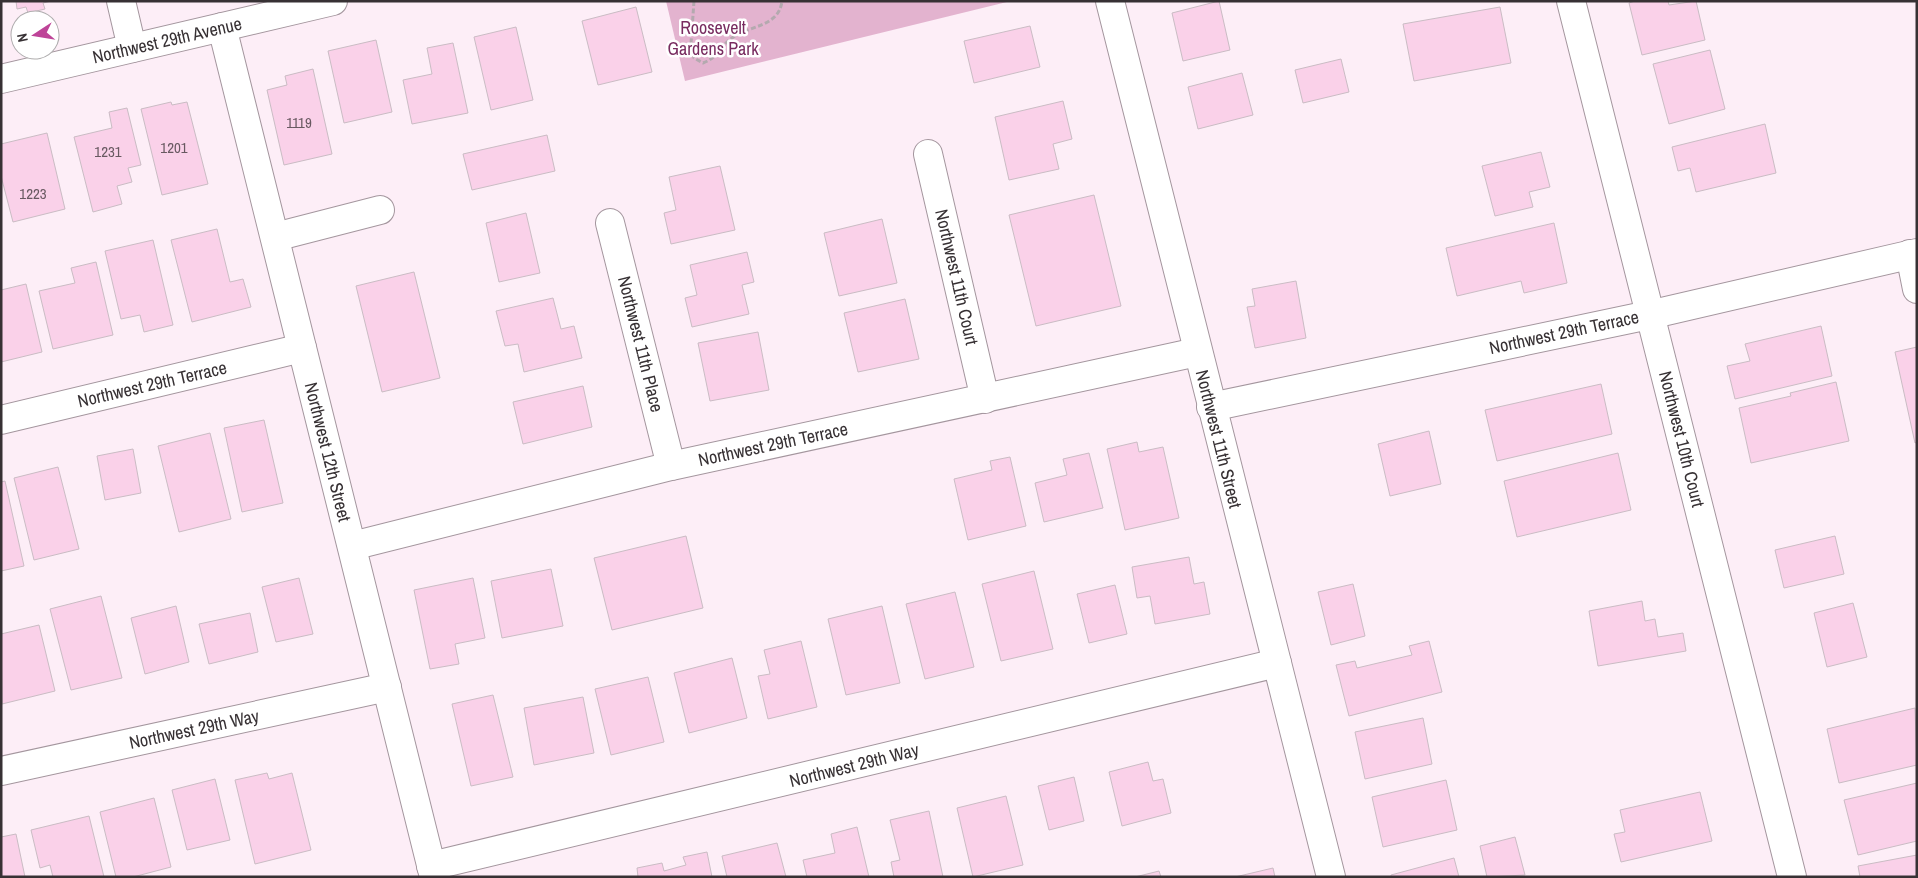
<svg xmlns="http://www.w3.org/2000/svg" width="1918" height="878" font-family="'Archivo Narrow',sans-serif">
<rect width="100%" height="100%" fill="#fdeef7"/>
<polygon fill="#e3b3cf" points="666,1 1011,1 685,81"/>
<g fill="#fad1e9" stroke="#cabcc4">
<polygon points="16,1 51,1 43,3 45,9 28,13 26,7 17,9"/>
<polygon points="1219,1 1230,50 1183,61 1172,13"/>
<polygon points="1635,1 1668,1 1669,5 1696,1 1705,40 1642,55 1629,3"/>
<polygon points="636,7 652,72 598,85 582,21"/>
<polygon points="1500,7 1511,63 1414,81 1403,24"/>
<polygon points="1030,26 1040,67 974,83 964,41"/>
<polygon points="516,27 533,100 491,110 474,37"/>
<polygon points="376,40 392,112 344,123 328,51"/>
<polygon points="453,43 468,113 412,124 403,80 432,74 427,48"/>
<polygon points="1710,50 1725,109 1669,124 1653,64"/>
<polygon points="1341,59 1349,92 1303,103 1295,70"/>
<polygon points="313,69 332,154 284,165 267,90 287,85 285,76"/>
<polygon points="1242,73 1253,115 1198,129 1188,87"/>
<polygon points="1063,101 1072,139 1053,144 1059,169 1009,180 995,117"/>
<polygon points="171,102 172,105 187,102 208,184 162,195 141,109"/>
<polygon points="127,108 141,165 128,168 132,182 117,186 122,204 93,212 74,137 112,128 109,112"/>
<polygon points="1765,124 1776,173 1696,192 1690,168 1678,171 1672,147"/>
<polygon points="47,133 65,209 13,222 1,176 1,144"/>
<polygon points="547,135 555,171 472,190 463,154"/>
<polygon points="1541,152 1550,187 1529,192 1533,207 1495,216 1482,166"/>
<polygon points="720,166 735,230 671,244 664,213 676,210 669,177"/>
<polygon points="1094,195 1121,306 1036,326 1009,215"/>
<polygon points="526,213 540,273 499,282 486,223"/>
<polygon points="882,219 897,283 839,296 824,233"/>
<polygon points="1554,223 1567,283 1524,293 1521,281 1457,296 1446,248"/>
<polygon points="217,229 230,282 243,279 251,307 192,322 171,240"/>
<polygon points="153,240 173,325 144,332 140,315 121,319 105,251"/>
<polygon points="747,252 754,282 742,285 749,314 692,327 685,298 697,295 690,265"/>
<polygon points="96,262 113,335 53,349 39,291 75,283 71,268"/>
<polygon points="414,272 440,378 382,392 356,286"/>
<polygon points="1296,281 1306,338 1255,348 1247,307 1255,306 1252,289"/>
<polygon points="26,284 42,352 1,362 1,290"/>
<polygon points="553,298 561,329 574,326 582,358 524,372 518,344 505,346 496,311"/>
<polygon points="905,299 919,359 858,372 844,313"/>
<polygon points="1821,326 1832,376 1735,399 1727,366 1750,361 1745,344"/>
<polygon points="758,332 769,390 710,401 698,343"/>
<polygon points="1917,347 1917,442 1915,443 1895,352"/>
<polygon points="1836,382 1849,441 1751,463 1739,408 1791,396 1790,393"/>
<polygon points="1601,384 1612,434 1497,461 1485,410"/>
<polygon points="583,386 592,427 523,444 513,402"/>
<polygon points="264,420 283,503 242,512 224,428"/>
<polygon points="1429,431 1441,484 1390,496 1378,444"/>
<polygon points="210,433 231,519 179,532 158,446"/>
<polygon points="1137,442 1139,452 1163,447 1179,518 1125,530 1107,449"/>
<polygon points="133,449 141,493 105,500 97,456"/>
<polygon points="1089,453 1103,508 1044,522 1035,483 1067,475 1063,459"/>
<polygon points="1618,453 1631,510 1517,537 1504,481"/>
<polygon points="1010,457 1026,526 968,540 954,479 992,470 990,461"/>
<polygon points="58,467 79,549 34,560 14,478"/>
<polygon points="5,481 24,566 1,571 1,482"/>
<polygon points="686,536 703,608 612,630 594,558"/>
<polygon points="1835,536 1844,574 1784,588 1775,550"/>
<polygon points="1189,557 1194,584 1204,582 1210,614 1155,624 1150,596 1137,598 1132,567"/>
<polygon points="551,569 563,626 502,638 491,581"/>
<polygon points="1034,571 1053,649 1001,661 982,584"/>
<polygon points="299,578 313,634 276,642 262,587"/>
<polygon points="473,578 485,638 455,644 459,664 430,669 414,590"/>
<polygon points="1353,584 1365,636 1331,645 1318,592"/>
<polygon points="1115,585 1127,634 1089,643 1077,594"/>
<polygon points="955,592 974,667 925,679 906,604"/>
<polygon points="101,596 122,678 71,690 50,609"/>
<polygon points="1642,601 1645,621 1655,619 1658,637 1683,633 1686,651 1598,666 1589,611"/>
<polygon points="1853,603 1867,657 1827,667 1814,613"/>
<polygon points="176,606 189,662 145,674 131,618"/>
<polygon points="882,606 900,683 846,695 828,619"/>
<polygon points="250,613 258,652 209,664 199,624"/>
<polygon points="39,625 55,691 2,704 1,634"/>
<polygon points="801,641 817,707 768,719 758,676 770,674 764,650"/>
<polygon points="1429,641 1442,692 1349,716 1336,665 1355,661 1357,668 1412,655 1409,646"/>
<polygon points="732,658 747,718 689,733 674,673"/>
<polygon points="648,677 664,742 611,755 595,689"/>
<polygon points="493,695 513,777 471,786 452,704"/>
<polygon points="583,697 594,753 534,765 524,708"/>
<polygon points="1915,708 1917,765 1839,783 1827,729"/>
<polygon points="1423,718 1432,764 1365,779 1355,732"/>
<polygon points="1148,762 1153,781 1163,779 1171,813 1122,826 1109,772"/>
<polygon points="267,773 269,779 292,773 311,850 255,864 235,780"/>
<polygon points="1074,777 1084,821 1049,830 1038,786"/>
<polygon points="215,779 230,840 187,850 172,790"/>
<polygon points="1446,780 1457,830 1383,847 1372,797"/>
<polygon points="1917,783 1917,841 1858,855 1844,800"/>
<polygon points="1700,792 1712,841 1621,862 1614,834 1625,832 1620,810"/>
<polygon points="1006,796 1023,865 973,877 957,808"/>
<polygon points="154,798 171,867 133,877 116,877 100,812"/>
<polygon points="929,811 943,877 894,877 891,862 900,860 890,820"/>
<polygon points="89,816 104,877 53,877 50,865 40,868 31,830"/>
<polygon points="857,827 869,877 807,877 803,860 835,853 831,834"/>
<polygon points="16,834 25,877 1,877 1,837"/>
<polygon points="1515,837 1525,875 1487,877 1480,846"/>
<polygon points="777,843 786,877 727,877 722,856"/>
<polygon points="707,852 712,877 638,877 637,868 662,863 664,871 686,865 683,857"/>
<polygon points="1917,855 1917,877 1860,877 1858,866"/>
<polygon points="1454,858 1459,877 1391,877 1391,875"/>
<polygon points="1273,868 1275,877 1235,877"/>
<polygon points="1159,871 1161,877 1135,877"/>
</g>
<g fill="none" stroke-linecap="round" stroke-linejoin="round">
<g stroke="#a4969e" stroke-width="30">
<g id="minor">
<polyline points="121,1 132,48"/>
<polyline points="1110,1 1331,877"/>
<polyline points="1571,1 1792,877"/>
<polyline points="222,27 434,877"/>
<polyline points="1,79 333,1"/>
<polyline points="928,154 985,399"/>
<polyline points="610,223 671,466"/>
<polyline points="275,237 380,210"/>
<polyline points="1910,254 1917,289"/>
<polyline points="1211,407 1649,315 1917,253"/>
<polyline points="1,420 302,348"/>
<polyline points="352,546 671,466 1197,352"/>
<polyline points="1,771 387,687"/>
<polyline points="431,866 1277,663"/>
</g>
</g>
<path stroke="#b4a9af" stroke-width="3" stroke-dasharray="5 2.5" stroke-linecap="butt" d="M694,1l-3,43 3,14 9,5c16,-6 17,-17 29,-25 18,-13 47,-11 50,-37"/>
<use href="#minor" stroke="#fff" stroke-width="28"/>
</g>
<g text-anchor="middle" dominant-baseline="central" stroke-width="5" stroke-linejoin="round" paint-order="stroke">
<g font-size="15" fill="#685961">
<text x="299" y="122">1119</text>
<text x="174" y="147">1201</text>
<text x="108" y="151">1231</text>
<text x="33" y="193">1223</text>
</g>
<g font-size="18" fill="#782c60" stroke="#fff">
<text x="713" y="27">Roosevelt<tspan x="713" dy="21">Gardens Park</tspan></text>
</g>
<g font-size="18" fill="#373134" stroke="#fff">
<text transform="translate(167 40) rotate(-13)">Northwest 29th Avenue</text>
<text transform="translate(957 277) rotate(77)">Northwest 11th Court</text>
<text transform="translate(1564 332) rotate(-12)">Northwest 29th Terrace</text>
<text transform="translate(641 344) rotate(76)">Northwest 11th Place</text>
<text transform="translate(152 384) rotate(-13)">Northwest 29th Terrace</text>
<text transform="translate(1219 439) rotate(76)">Northwest 11th Street</text>
<text transform="translate(1682 439) rotate(76)">Northwest 10th Court</text>
<text transform="translate(773 444) rotate(-12)">Northwest 29th Terrace</text>
<text transform="translate(328 452) rotate(76)">Northwest 12th Street</text>
<text transform="translate(194 729) rotate(-12)">Northwest 29th Way</text>
<text transform="translate(854 765) rotate(-14)">Northwest 29th Way</text>
</g>
</g>
<rect width="1918" height="878" fill="none" stroke="#373134" stroke-width="5"/>
<g transform="translate(35 35) rotate(258)"><circle r="24" fill="#ffffff" stroke="#afadae"/>
<path d="M0-4L9 19L0 12L-9 19Z" fill="#be4498"/>
<text y="-8" font-size="14" font-weight="bold" text-anchor="middle" fill="#373134">N</text>
</g>
</svg>
